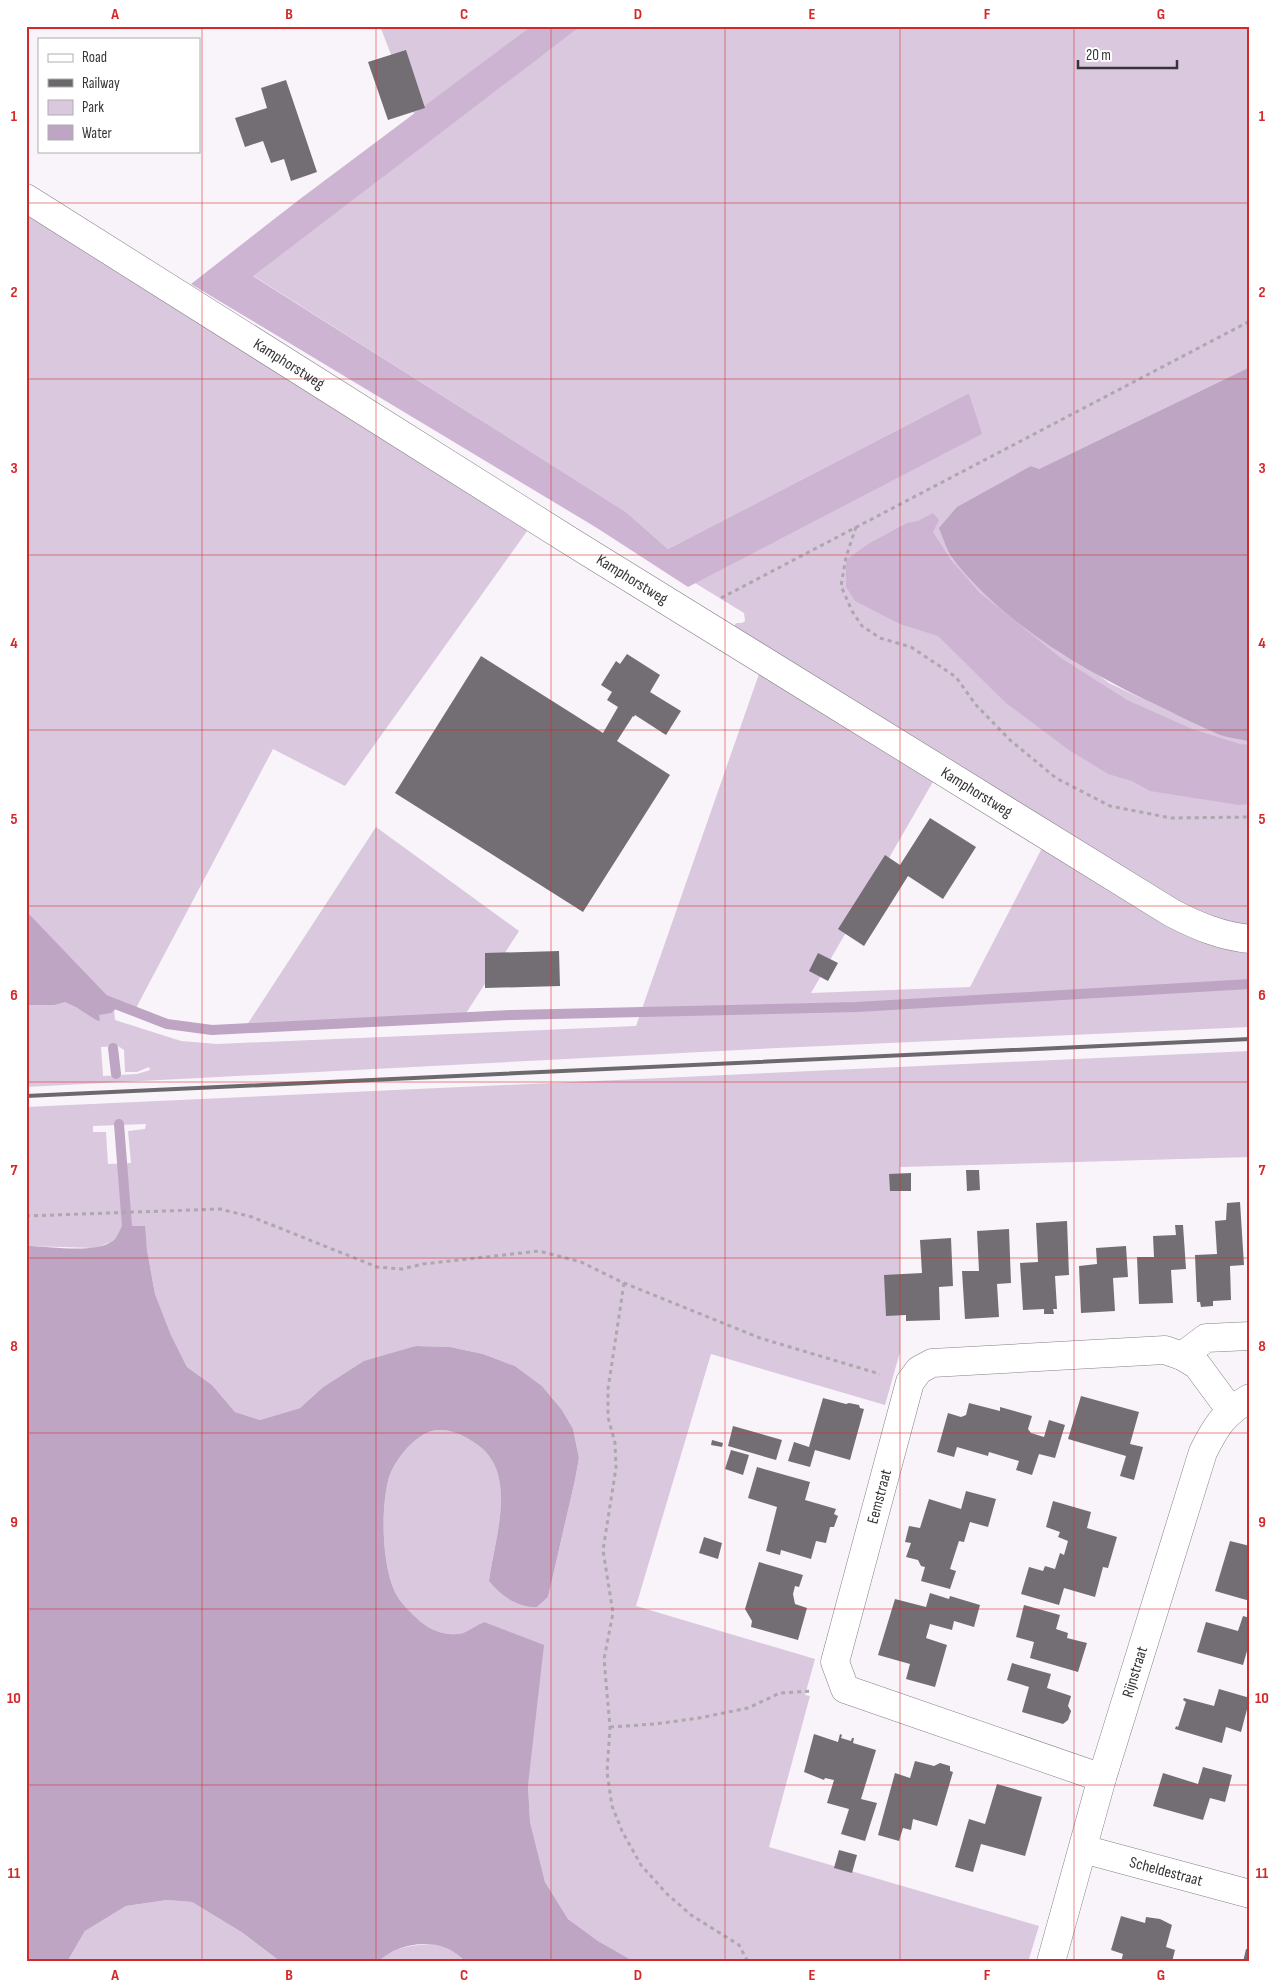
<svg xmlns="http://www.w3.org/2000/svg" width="1276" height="1988" font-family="'Sofia Sans Condensed',sans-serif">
<rect width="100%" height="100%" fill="#f9f4fa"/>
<g fill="#dac8de" fill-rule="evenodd">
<polygon points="380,26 531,26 414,114"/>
<polygon points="581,26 1250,26 1250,367 1039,469 1031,466 952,558 986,595 1026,629 1062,654 1090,669 1109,683 1128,692 1222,735 1250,742 1250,929 1210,922 733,628 736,623 742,623 745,621 744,613 695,583 981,434 969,393 668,549 626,512 252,275"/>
<path d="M26,214l504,313 -185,259 -72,-37 -137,259 -23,-10 2,22 66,21 36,3 419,-18 124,-355 174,109 -123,213 159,-6 72,-139 208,100v79l-472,21 -752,39zM118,1046l6,4 1,22h12l12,-5 1,3 -13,4 -34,2 -2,-29z"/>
<polygon points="376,827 519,931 461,1021 243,1031"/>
<path d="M1250,1051v106l-350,10v185l-15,53 -174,-51 -75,252 179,53 -10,36 5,1 -41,151 270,79 -11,36h-393l-37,-21 -30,-22 -23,-37 -15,-60 -2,-37 -44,-163c-7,3 -14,8 -21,11 -15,4 -31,-2 -42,-11 -9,-8 -22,-20 -27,-32 -12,-28 -13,-79 -6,-109 5,-19 24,-44 44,-50 14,-4 32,4 43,12 45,29 19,96 14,138l48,26 11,-10 27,-117 4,-22 -6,-29 -11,-19 -20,-24 -27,-20 -32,-12 -33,-7 -34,-1 -94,42 -22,20 -40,12 -25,-8 -23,-27 -25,-18 -16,-32 -16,-41 -8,-44 -3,-24 -27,10 -6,6 -16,6 -69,-2v-139zM146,1124l-1,5 -17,2 3,32 -23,1 -2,-32h-13v-6z"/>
<polygon points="167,1900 192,1902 243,1933 281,1962 67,1962 85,1931 126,1906"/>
<path d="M432,1944l20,5 13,13h-87c15,-15 34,-17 54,-18z"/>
</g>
<g fill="#cdb4d2">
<polygon points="531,26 581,26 253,276 626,512 668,549 969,393 982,434 688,587 597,528 191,284 300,199"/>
<polygon points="933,513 939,520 933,532 951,560 980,593 1061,658 1127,700 1192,729 1240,744 1250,745 1250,804 1239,805 1150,791 1132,781 1108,774 1069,750 1006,703 938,636 900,624 855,601 846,587 846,560 868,544 907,523 918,521"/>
</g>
<g fill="#bda5c3">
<path d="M1250,367v375c-10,-3 -21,-4 -30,-7 -18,-8 -37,-17 -55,-26 -77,-36 -158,-81 -212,-150 -6,-8 -10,-21 -14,-31l18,-21 74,-41 8,3z"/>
<polygon points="26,911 118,1007 111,1013 99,1015 100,1021 96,1020 76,1007 65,1002 54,1005 26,1005"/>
<path d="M122,1226h23l2,24 8,44 16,41 16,32 25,18 23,27 25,8 40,-12 22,-20 42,-27 52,-15 34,1 33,7 32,12 27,20 20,24 11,19 6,29 -4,22 -27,117 -11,10c-21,0 -35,-11 -48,-26 5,-42 31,-109 -14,-138 -11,-8 -29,-16 -43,-12 -20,6 -39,31 -44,50 -7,30 -6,81 6,109 5,12 18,24 27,32 11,9 27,15 42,11 7,-3 14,-8 21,-11l60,23 -16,140 2,37 15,60 23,37 30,22 37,21h-170c-20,-26 -65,-22 -87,0h-97l-38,-29 -51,-31 -25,-2 -41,6 -41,25 -18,31h-41v-716c22,0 67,8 85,-4 6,-4 8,-10 11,-16z"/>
</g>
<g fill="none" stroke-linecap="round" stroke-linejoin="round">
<g stroke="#bda5c3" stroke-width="10">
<polyline points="105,1000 167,1024 212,1030 511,1015 857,1007 1250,984"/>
<polyline points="113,1048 116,1074"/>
<polyline points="119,1124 127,1226"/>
</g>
</g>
<g fill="#736e74">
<polygon points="406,50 425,108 388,120 368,62"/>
<polygon points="286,80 317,172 291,181 284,159 271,163 263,141 245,147 235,118 267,108 261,88"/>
<polygon points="627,654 660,675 650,692 681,711 666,735 635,715 634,717 633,716 617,741 670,775 583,912 395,793 481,656 603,733 618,707 607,700 612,692 601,685 616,661 620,664"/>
<polygon points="930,818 976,847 943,899 908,876 864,946 838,929 885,855 900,865"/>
<polygon points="559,951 560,986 485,988 485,953"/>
<polygon points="818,953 838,963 828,981 809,971"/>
<polygon points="966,1170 979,1170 980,1190 967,1191"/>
<polygon points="911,1173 911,1191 890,1191 889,1174"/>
<polygon points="1240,1202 1244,1265 1230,1266 1231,1300 1213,1301 1213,1306 1201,1307 1200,1302 1197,1302 1195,1255 1217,1254 1215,1221 1226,1220 1227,1203"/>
<polygon points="1067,1221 1069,1275 1055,1276 1057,1309 1053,1309 1054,1314 1044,1314 1044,1309 1023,1310 1020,1263 1038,1262 1036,1223"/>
<polygon points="1175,1225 1183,1225 1186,1269 1171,1270 1173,1303 1139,1304 1137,1257 1154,1257 1153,1236 1176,1235"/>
<polygon points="1009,1229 1011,1283 997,1284 999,1317 965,1319 962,1271 979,1271 977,1231"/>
<polygon points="951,1238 953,1286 939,1287 940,1320 906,1321 906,1315 886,1316 884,1275 922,1273 920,1240"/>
<polygon points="1126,1246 1128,1277 1113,1278 1115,1311 1081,1313 1079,1266 1097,1264 1096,1248"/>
<polygon points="1081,1396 1139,1412 1130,1444 1143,1447 1134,1480 1120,1476 1126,1456 1068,1439"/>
<polygon points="823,1398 846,1404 849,1403 859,1405 860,1408 864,1409 850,1460 815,1450 810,1467 788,1461 794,1442 809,1447"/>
<polygon points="969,1403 1000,1411 1000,1407 1032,1416 1028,1429 1031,1433 1044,1437 1049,1420 1065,1425 1055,1458 1039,1454 1032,1475 1016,1470 1019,1461 989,1452 988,1456 957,1447 954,1457 937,1452 948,1413 961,1417 966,1415"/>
<polygon points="733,1426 782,1440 776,1460 728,1446"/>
<polygon points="712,1440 723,1443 722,1447 711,1445"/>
<polygon points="731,1450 749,1455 743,1475 725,1469"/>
<polygon points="757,1467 810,1482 805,1500 836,1509 834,1514 838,1516 834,1527 830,1527 826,1543 816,1541 811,1559 781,1550 780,1555 766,1551 777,1507 748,1498"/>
<polygon points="966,1491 996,1499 988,1527 970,1522 964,1542 959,1541 950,1569 956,1571 950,1589 921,1581 925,1567 921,1566 918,1560 906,1557 911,1543 905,1542 909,1526 920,1528 929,1499 961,1509"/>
<polygon points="1053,1501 1091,1512 1087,1528 1117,1537 1108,1568 1103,1567 1095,1597 1064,1588 1059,1605 1021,1594 1029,1567 1043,1571 1045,1566 1055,1569 1060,1553 1064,1555 1068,1541 1058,1537 1060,1532 1046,1527"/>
<polygon points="704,1537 722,1543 718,1559 699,1553"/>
<polygon points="1230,1541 1250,1546 1250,1601 1215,1591"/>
<polygon points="759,1562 803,1575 799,1587 795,1586 793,1594 795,1604 807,1608 798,1640 751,1627 752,1621 745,1609"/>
<polygon points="930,1593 949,1599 950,1596 980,1605 974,1627 954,1621 952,1630 930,1624 926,1638 947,1645 935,1687 906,1679 910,1664 878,1655 895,1599 926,1607"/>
<polygon points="1024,1605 1060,1615 1056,1629 1068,1633 1067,1638 1087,1643 1078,1672 1030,1658 1034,1642 1016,1637"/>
<polygon points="1243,1616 1250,1618 1250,1651 1247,1651 1243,1665 1197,1652 1206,1622 1238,1631"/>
<polygon points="1012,1663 1051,1674 1047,1688 1071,1696 1068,1706 1071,1711 1068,1720 1063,1724 1022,1712 1029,1687 1007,1680"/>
<polygon points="1219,1689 1250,1698 1241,1732 1226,1727 1222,1743 1175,1729 1176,1726 1178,1727 1186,1702 1183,1700 1184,1698 1214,1706"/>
<polygon points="814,1734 838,1742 840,1734 842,1735 841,1738 851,1741 852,1738 854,1738 853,1743 876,1750 861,1799 877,1803 865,1841 841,1834 849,1809 827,1803 834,1780 825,1778 824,1780 804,1772"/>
<polygon points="915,1761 934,1766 940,1763 950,1766 950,1771 953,1772 937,1826 913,1819 911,1830 903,1828 899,1841 878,1835 895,1773 910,1778"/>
<polygon points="1203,1767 1232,1775 1225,1802 1210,1798 1203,1820 1153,1806 1163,1773 1198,1784"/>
<polygon points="997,1784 1042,1797 1025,1856 981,1844 973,1872 955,1867 969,1819 985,1824"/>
<polygon points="839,1850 857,1855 852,1873 834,1868"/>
<polygon points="1121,1916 1145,1923 1146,1917 1160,1919 1172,1925 1166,1947 1175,1950 1172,1962 1121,1962 1123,1954 1111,1950"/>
<polygon points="1246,1949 1250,1950 1250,1962 1243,1962"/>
</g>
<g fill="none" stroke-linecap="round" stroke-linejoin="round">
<g stroke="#858086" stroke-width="29">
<g id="minor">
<path id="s1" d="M26,198l544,343 602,372c25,13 49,23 78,26"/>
<polyline points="1182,1356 1206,1338 1250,1336"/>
<path id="s2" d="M1102,1778l-257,-89 -10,-27 75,-280 9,-12 13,-7 233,-13 17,6 15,9 34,46"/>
<path id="s3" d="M1083,1849l167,45"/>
<path id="s4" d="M1051,1962l51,-184 101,-326c13,-26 21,-39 47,-54"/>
</g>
</g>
<g stroke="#aca8ad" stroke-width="3" stroke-dasharray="4 4" stroke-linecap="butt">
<polyline points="856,527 846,557 841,586 852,611 862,626 880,638 911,647 956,677 976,705 1010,740 1056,778 1110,806 1171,818 1250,817"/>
<polyline points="721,598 1250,321"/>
<polyline points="26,1216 220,1209 252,1217 377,1267 402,1269 423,1264 539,1251 581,1262 624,1283 760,1338 880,1374"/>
<polyline points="624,1283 608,1389 608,1417 615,1443 616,1468 603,1550 613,1613 604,1659 610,1727 607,1772 612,1806 622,1831 641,1865 666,1893 691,1915 739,1945 748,1962"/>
<polyline points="610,1727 655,1724 699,1718 748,1708 780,1693 812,1691"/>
</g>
<use href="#minor" stroke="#fff" stroke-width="28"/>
<polyline stroke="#6c696d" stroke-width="4" points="26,1096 1250,1039"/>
</g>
<path fill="none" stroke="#d62828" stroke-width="1" stroke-opacity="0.55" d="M202,26v1936M376,26v1936M551,26v1936M725,26v1936M900,26v1936M1074,26v1936M26,203h1224M26,379h1224M26,555h1224M26,730h1224M26,906h1224M26,1082h1224M26,1258h1224M26,1433h1224M26,1609h1224M26,1785h1224"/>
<g text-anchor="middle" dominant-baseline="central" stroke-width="5" stroke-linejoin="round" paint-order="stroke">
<g font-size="16" fill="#373538" stroke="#fff">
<text stroke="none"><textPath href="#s1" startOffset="311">Kamphorstweg</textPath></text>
<text stroke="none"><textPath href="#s1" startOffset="716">Kamphorstweg</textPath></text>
<text stroke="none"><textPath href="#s1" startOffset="1121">Kamphorstweg</textPath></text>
<text stroke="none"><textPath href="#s2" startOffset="472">Eemstraat</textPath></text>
<text stroke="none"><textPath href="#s4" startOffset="302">Rijnstraat</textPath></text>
<text stroke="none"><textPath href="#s3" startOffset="86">Scheldestraat</textPath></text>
</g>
</g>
<rect width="1276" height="1988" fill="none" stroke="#ffffff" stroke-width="55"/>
<rect x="38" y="38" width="162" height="115" fill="#ffffff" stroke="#afaeaf"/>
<rect x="48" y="54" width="25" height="8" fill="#ffffff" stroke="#afaeaf"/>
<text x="82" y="62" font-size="15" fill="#373538">Road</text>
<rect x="48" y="79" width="25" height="8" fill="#6c696d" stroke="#afaeaf"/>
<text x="82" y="88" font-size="15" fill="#373538">Railway</text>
<rect x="48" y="100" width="25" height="15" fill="#dac8de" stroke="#afaeaf"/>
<text x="82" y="112" font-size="15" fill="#373538">Park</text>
<rect x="48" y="125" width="25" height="15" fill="#bda5c3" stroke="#afaeaf"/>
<text x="82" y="138" font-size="15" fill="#373538">Water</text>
<path d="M1078 60v8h99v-8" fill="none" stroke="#373538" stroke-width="2.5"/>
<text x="1086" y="60" font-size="15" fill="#373538" stroke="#ffffff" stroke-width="4" paint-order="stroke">20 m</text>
<rect x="28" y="28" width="1220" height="1932" fill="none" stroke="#d62828" stroke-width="2"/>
<g font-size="16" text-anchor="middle" font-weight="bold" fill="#d62828">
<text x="115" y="19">A</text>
<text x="289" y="19">B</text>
<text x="464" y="19">C</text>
<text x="638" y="19">D</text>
<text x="812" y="19">E</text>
<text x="987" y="19">F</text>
<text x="1161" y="19">G</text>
<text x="14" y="121">1</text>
<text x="1262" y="121">1</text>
<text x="14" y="297">2</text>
<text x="1262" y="297">2</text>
<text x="14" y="473">3</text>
<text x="1262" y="473">3</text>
<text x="14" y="648">4</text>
<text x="1262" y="648">4</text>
<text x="14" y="824">5</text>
<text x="1262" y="824">5</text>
<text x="14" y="1000">6</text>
<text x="1262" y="1000">6</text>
<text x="14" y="1175">7</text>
<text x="1262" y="1175">7</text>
<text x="14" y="1351">8</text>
<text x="1262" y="1351">8</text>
<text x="14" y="1527">9</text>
<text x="1262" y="1527">9</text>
<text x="14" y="1703">10</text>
<text x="1262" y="1703">10</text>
<text x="14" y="1878">11</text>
<text x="1262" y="1878">11</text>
<text x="115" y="1980">A</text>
<text x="289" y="1980">B</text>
<text x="464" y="1980">C</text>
<text x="638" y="1980">D</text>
<text x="812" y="1980">E</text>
<text x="987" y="1980">F</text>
<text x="1161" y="1980">G</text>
</g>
</svg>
